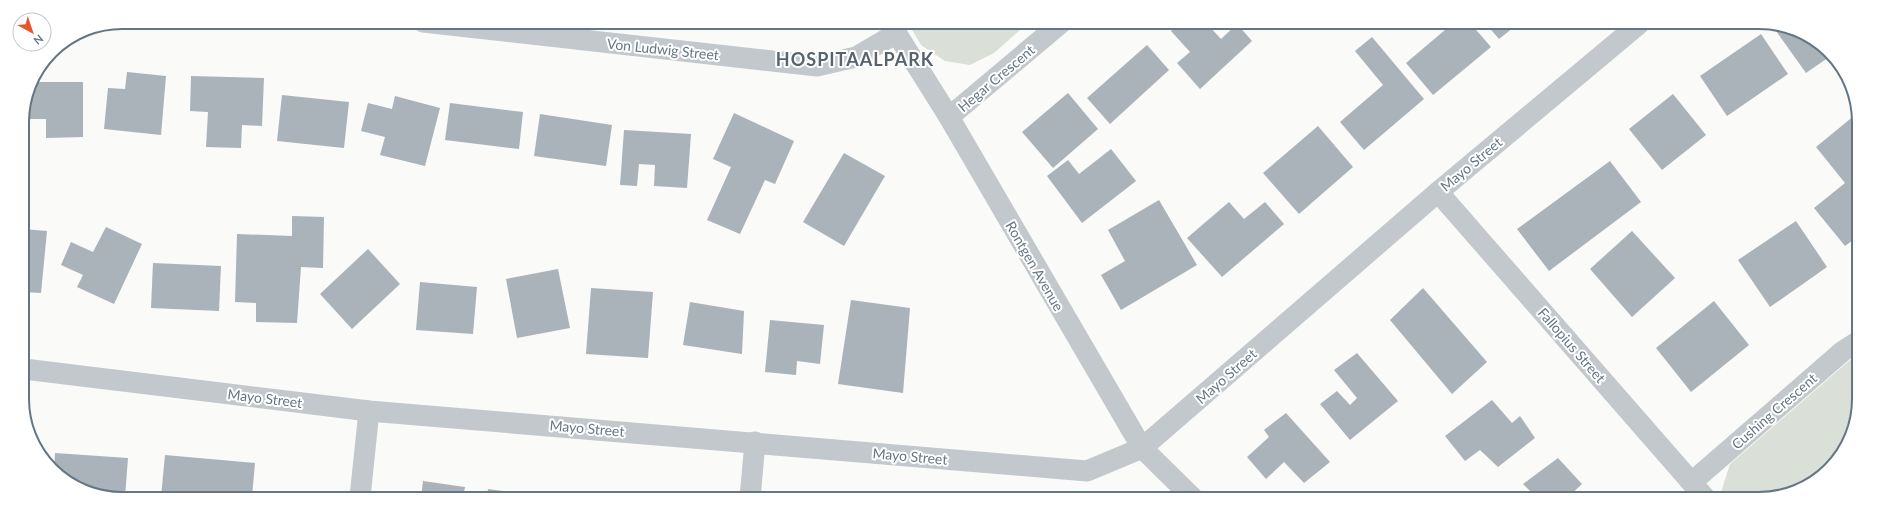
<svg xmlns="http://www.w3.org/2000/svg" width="1881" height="521" font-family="Lato,sans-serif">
<rect width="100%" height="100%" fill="#fafaf8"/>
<g fill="#dadfd7">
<polygon points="908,23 1028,23 994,53 970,65 945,61 921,45"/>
<path d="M1857,354c0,21 2,43 0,64 -1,14 -11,30 -19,41 -34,41 -65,40 -115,40l-2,-7 9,-28z"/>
</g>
<g fill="#aab3b9">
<polygon points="1179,23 1214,23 1210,27 1221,39 1237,24 1252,41 1200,89 1177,63 1190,52 1171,31"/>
<polygon points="1452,24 1471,24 1491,47 1433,95 1406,63"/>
<polygon points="1486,24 1518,24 1499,39"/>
<polygon points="1771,24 1779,24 1830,51 1832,55 1806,73"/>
<polygon points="1761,34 1788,74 1727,116 1700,76"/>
<polygon points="1372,37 1424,99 1364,150 1340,122 1383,85 1355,51"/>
<polygon points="1147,45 1169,70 1110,124 1087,98"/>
<polygon points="127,72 166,76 161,135 104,129 108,88 125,89"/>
<polygon points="191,76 264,78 262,126 242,125 241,148 206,147 208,112 190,111"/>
<polygon points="30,82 83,82 83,137 46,138 46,119 22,119"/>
<polygon points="1068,93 1098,129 1053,168 1022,132"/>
<polygon points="1673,94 1706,135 1662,170 1629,129"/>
<polygon points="282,95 349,102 344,148 277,141"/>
<polygon points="395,96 440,108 425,166 380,155 385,137 361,131 368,103 392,109"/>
<polygon points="450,103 523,112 519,149 445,140"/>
<polygon points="734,113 794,141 775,184 765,180 740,234 707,220 731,167 713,159"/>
<polygon points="540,114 612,125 606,166 534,156"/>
<polygon points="1855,115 1857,117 1857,151 1851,156 1857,164 1857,237 1845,246 1814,208 1845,183 1816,147"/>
<polygon points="1318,126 1353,167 1299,214 1263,173"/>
<polygon points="624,130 691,134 687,188 654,186 655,165 639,164 637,186 620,185"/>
<polygon points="1111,149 1136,181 1082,223 1047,176 1068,160 1079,174"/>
<polygon points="844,153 885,176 844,246 803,222"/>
<polygon points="1610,161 1641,202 1549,271 1517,229"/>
<polygon points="1159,200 1197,265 1121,310 1101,275 1125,261 1108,230"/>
<polygon points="1229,202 1244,219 1265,202 1284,224 1222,277 1187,238"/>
<polygon points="292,216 324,217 323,268 301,267 297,323 256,322 256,303 235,302 237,234 292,236"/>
<polygon points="1796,221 1827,267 1770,307 1738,260"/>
<polygon points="106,227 142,244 114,304 77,287 83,275 61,265 71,242 93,252"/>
<polygon points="23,229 47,231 41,293 23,292"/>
<polygon points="1632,231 1675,278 1632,317 1590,269"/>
<polygon points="368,249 400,284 352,329 320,294"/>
<polygon points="153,263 221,266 219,311 151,308"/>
<polygon points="558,269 570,328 517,338 506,279"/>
<polygon points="420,282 477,287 473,334 416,330"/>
<polygon points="591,288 653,292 648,358 586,354"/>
<polygon points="1423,288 1487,362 1452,394 1390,320"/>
<polygon points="851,300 910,308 903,393 838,384"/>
<polygon points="1714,301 1749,345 1691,392 1656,348"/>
<polygon points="690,302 744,311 742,354 683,345"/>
<polygon points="770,320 824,325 820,364 797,361 796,375 765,372"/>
<polygon points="1357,353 1398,401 1350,440 1320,404 1337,391 1350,405 1357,398 1334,370"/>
<polygon points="1492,400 1512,423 1520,416 1535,438 1498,467 1480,450 1465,461 1445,436"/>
<polygon points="1286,413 1330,462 1304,483 1284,462 1266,479 1247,457 1269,437 1264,430"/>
<polygon points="55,453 128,458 125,497 102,497 54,471"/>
<polygon points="165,455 255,463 252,497 161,497"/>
<polygon points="1558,458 1582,484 1566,499 1525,499 1532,493 1523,484"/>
<polygon points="423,481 465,487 463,497 421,497"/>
<polygon points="488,489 547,497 547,498 487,497"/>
</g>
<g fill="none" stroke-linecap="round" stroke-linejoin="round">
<g stroke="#c3c8cc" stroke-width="21">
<polyline points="423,22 817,66 856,57 897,33"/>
<polyline points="890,23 949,117 1142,448 1193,498"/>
<polyline points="949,117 1061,23"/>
<polyline points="1438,192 1706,499"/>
<polyline points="24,369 369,411 1087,471 1142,448 1438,192 1639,24"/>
<polyline points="1692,482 1843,351 1857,342"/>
<polyline points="360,497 369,411"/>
<polyline points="750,498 755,442"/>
</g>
</g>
<g text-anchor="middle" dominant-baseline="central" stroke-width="4" stroke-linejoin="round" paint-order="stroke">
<g font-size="14" fill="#657683" stroke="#fff">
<text transform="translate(663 49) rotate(6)">Von Ludwig Street</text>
<text transform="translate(996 78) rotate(-40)">Hegar Crescent</text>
<text transform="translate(1471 164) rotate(-40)">Mayo Street</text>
<text transform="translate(1035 266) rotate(60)">Rontgen Avenue</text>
<text transform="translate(1572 345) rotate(49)">Fallopius Street</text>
<text transform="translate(1226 376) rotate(-41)">Mayo Street</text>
<text transform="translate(265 398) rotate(7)">Mayo Street</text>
<text transform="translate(1774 411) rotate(-41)">Cushing Crescent</text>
<text transform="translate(587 428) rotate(5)">Mayo Street</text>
<text transform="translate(910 456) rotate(5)">Mayo Street</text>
</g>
<g font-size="18" font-weight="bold" letter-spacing="1" fill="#57646e" stroke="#fff">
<text x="855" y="59">HOSPITAALPARK</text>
</g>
</g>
<path d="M0 0H1881V521H0ZM122 29H1759A93 93 0 0 1 1852 122V399A93 93 0 0 1 1759 492H122A93 93 0 0 1 29 399V122A93 93 0 0 1 122 29Z" fill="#fff" fill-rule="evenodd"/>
<path fill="none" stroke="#657683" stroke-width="2" d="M122 29H1759A93 93 0 0 1 1852 122V399A93 93 0 0 1 1759 492H122A93 93 0 0 1 29 399V122A93 93 0 0 1 122 29Z"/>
<g transform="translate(32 32) rotate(140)"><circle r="19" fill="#ffffff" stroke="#c1c8cd"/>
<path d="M0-3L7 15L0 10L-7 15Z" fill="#e4572e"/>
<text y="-6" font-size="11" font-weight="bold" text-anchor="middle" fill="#657683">N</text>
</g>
</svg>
